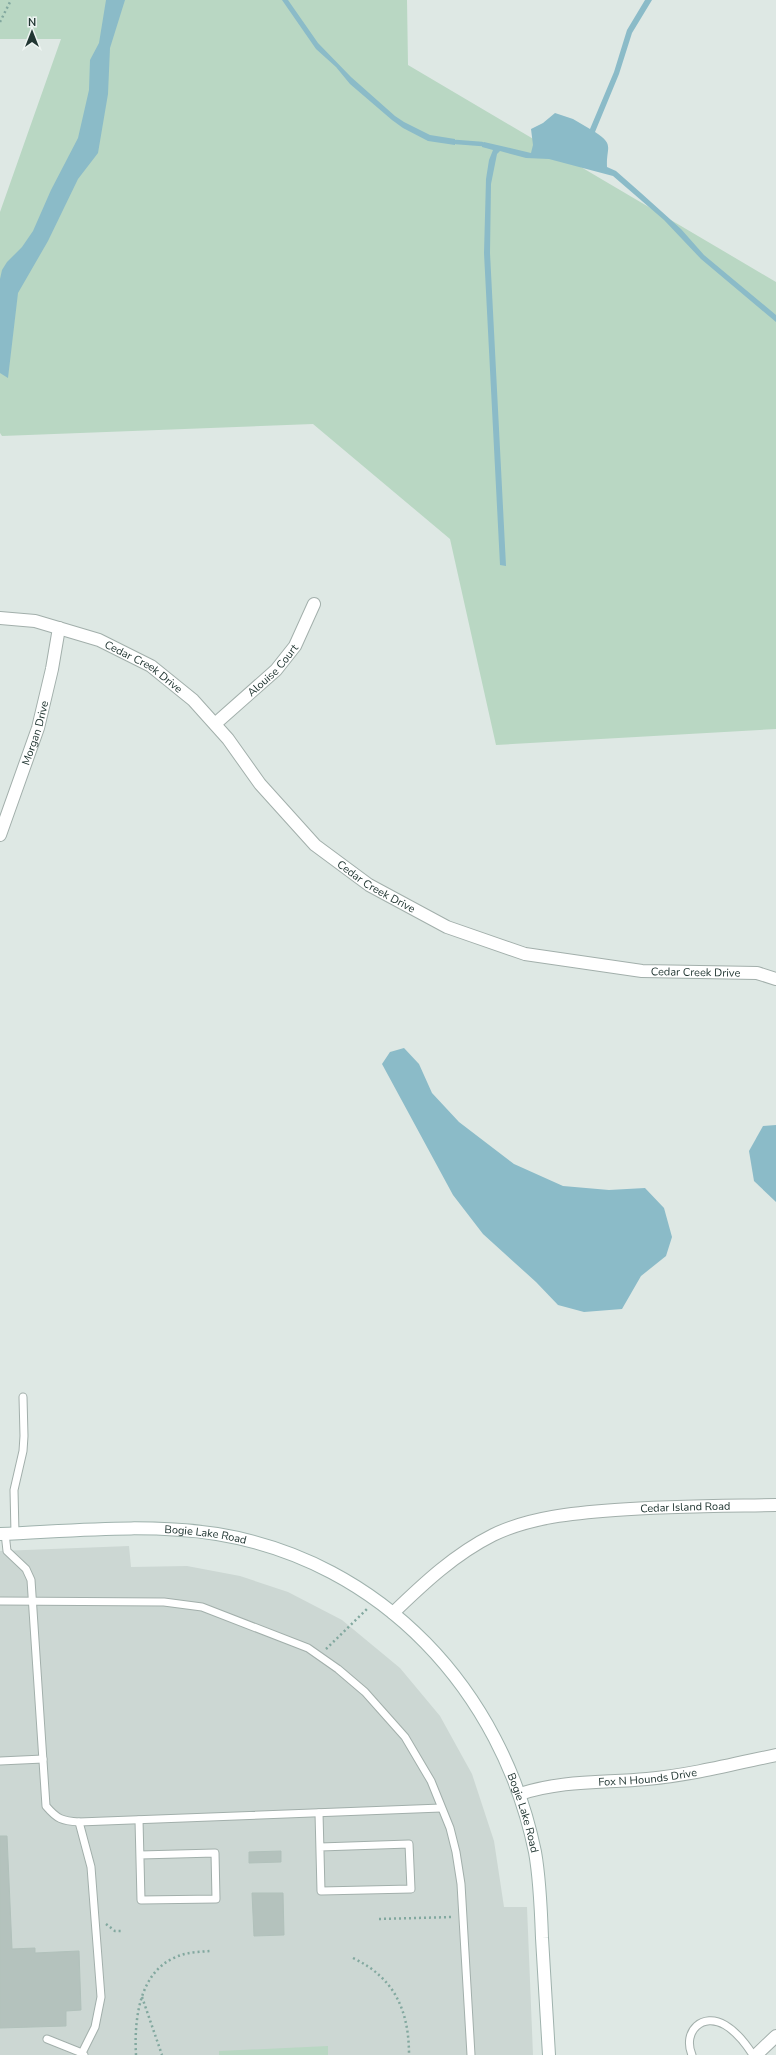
<svg xmlns="http://www.w3.org/2000/svg" width="776" height="2055" font-family="'Nunito Sans',sans-serif">
<rect width="100%" height="100%" fill="#dee8e4"/>
<polygon fill="#ccd7d3" points="129,1546 131,1567 187,1566 240,1576 288,1592 342,1620 400,1668 440,1716 472,1774 494,1841 504,1907 527,1907 533,2055 0,2055 0,1551"/>
<g fill="#b9d7c3">
<polygon points="0,0 407,0 408,65 776,282 776,729 496,745 450,539 313,424 2,436 0,433 0,212 61,39 0,39"/>
<polygon points="328,2046 328,2055 219,2055 219,2051"/>
</g>
<g fill="#8bbbc8">
<polygon points="106,0 125,0 110,48 108,94 98,153 78,179 48,241 18,293 8,378 0,373 0,279 2,270 7,262 22,247 33,231 51,190 78,138 89,90 90,60 99,43"/>
<polygon points="282,0 288,0 318,43 351,77 395,116 404,122 430,135 455,139 455,145 428,141 403,128 392,120 350,84 336,67 316,49"/>
<path d="M645,0h7l-20,33 -13,41 -24,58c20,13 11,15 12,35l9,4 25,22 40,36 23,26 72,60v7l-75,-63 -37,-39 -51,-44 -64,-17 -23,-1 -26,-7 -3,3 -6,30 -1,69 16,313 -6,-1 -16,-312 2,-74 3,-19 4,-10 -11,-3v-3l2,-2 47,11 2,-8 -2,-16 12,-6 12,-10 18,6 17,10 24,-57 13,-42z"/>
<polygon points="404,1048 419,1064 432,1093 459,1122 514,1164 563,1186 609,1190 645,1188 664,1208 672,1237 666,1256 641,1276 622,1309 584,1312 558,1305 536,1282 483,1234 453,1195 382,1064 390,1052"/>
<polygon points="776,1125 776,1202 754,1181 749,1151 763,1126"/>
</g>
<g fill="none" stroke-linecap="round" stroke-linejoin="round">
<polyline stroke="#8bbbc8" stroke-width="4.5" points="456,142 482,144"/>
</g>
<g fill="#b4c2bd" stroke="#b1c1bb">
<polygon points="0,1836 7,1836 12,1949 35,1948 35,1953 79,1951 81,2010 66,2011 66,2026 0,2028"/>
<polygon points="281,1851 281,1862 249,1863 249,1852"/>
<polygon points="252,1893 283,1893 284,1935 254,1936"/>
</g>
<g fill="none" stroke-linecap="round" stroke-linejoin="round">
<g stroke="#a2afab" stroke-width="9">
<g id="lane">
<path d="M5,1533l2,18 19,18 5,11 15,226c11,13 16,15 33,16l362,-14"/>
<polyline points="15,1533 14,1490 23,1451 24,1436 23,1397"/>
<polyline points="0,1601 164,1602 202,1607 308,1648 338,1669 365,1692 405,1737 431,1781 450,1828 456,1852 461,1884 471,2055"/>
<polyline points="0,1761 43,1759"/>
<polyline points="319,1813 321,1891 411,1889 409,1844 320,1847"/>
<polyline points="139,1820 141,1900 216,1899 215,1853 140,1855"/>
<polyline points="79,1822 91,1867 101,1997 95,2027 82,2053 84,2055"/>
<polyline points="47,2039 82,2053"/>
<path d="M692,2055c-10,-24 11,-43 33,-30 12,7 21,19 28,30"/>
</g>
</g>
<g stroke="#a2afab" stroke-width="14">
<g id="street">
<path id="s1" d="M0,618l35,3 64,19 52,26 42,34 35,39 32,45 55,61 54,40 78,42 78,27 117,17 115,2 19,6"/>
<path id="s2" d="M215,724l61,-54 19,-24 19,-42"/>
<path id="s3" d="M0,835l38,-107 14,-59 7,-41"/>
<path id="s4" d="M393,1613c31,-30 62,-59 100,-78 37,-18 81,-22 122,-25 54,-4 107,-4 161,-5"/>
<path id="s5" d="M520,1794c43,-14 82,-11 127,-15 43,-4 87,-15 129,-24"/>
<polyline points="756,2055 776,2036"/>
</g>
</g>
<g stroke="#9fb2ad" stroke-width="14">
<g id="secondary">
<path id="s6" d="M0,1534c72,-3 145,-11 217,0 165,27 285,157 318,318 5,28 6,57 7,86 2,39 5,78 7,117"/>
</g>
</g>
<g stroke="#82a89f" stroke-width="2.5" stroke-dasharray="2 3" stroke-linecap="butt">
<polyline points="0,22 11,0"/>
<polyline points="326,1649 367,1609"/>
<polyline points="379,1919 453,1917"/>
<polyline points="106,1924 115,1931 122,1931"/>
<path d="M353,1958c42,20 56,53 56,97"/>
<polyline points="142,1997 162,2055"/>
<path d="M136,2055c-2,-35 3,-83 40,-98 11,-5 23,-5 34,-6"/>
</g>
<use href="#lane" stroke="#fff" stroke-width="7"/>
<use href="#street" stroke="#fff" stroke-width="12"/>
<use href="#secondary" stroke="#fff" stroke-width="12"/>
</g>
<g text-anchor="middle" dominant-baseline="central" stroke-width="4" stroke-linejoin="round" paint-order="stroke">
<g font-size="11" fill="#213632" stroke="#eef5f2">
<text stroke="none"><textPath href="#s1" startOffset="154">Cedar Creek Drive</textPath></text>
<text stroke="none"><textPath href="#s2" startOffset="79">Alouise Court</textPath></text>
<text stroke="none"><textPath href="#s3" startOffset="108">Morgan Drive</textPath></text>
<text stroke="none"><textPath href="#s1" startOffset="478">Cedar Creek Drive</textPath></text>
<text stroke="none"><textPath href="#s1" startOffset="814">Cedar Creek Drive</textPath></text>
<text stroke="none"><textPath href="#s4" startOffset="323">Cedar Island Road</textPath></text>
<text stroke="none"><textPath href="#s6" startOffset="206">Bogie Lake Road</textPath></text>
<text stroke="none"><textPath href="#s5" startOffset="129">Fox N Hounds Drive</textPath></text>
<text stroke="none"><textPath href="#s6" startOffset="655">Bogie Lake Road</textPath></text>
</g>
</g>
<g transform="translate(32 32)" stroke="#eef5f2" stroke-width="3" paint-order="stroke">
<path d="M0-3L7 15L0 10L-7 15Z" fill="#213632"/>
<text y="-6" font-size="11" font-weight="bold" text-anchor="middle" fill="#213632">N</text>
</g>
</svg>
